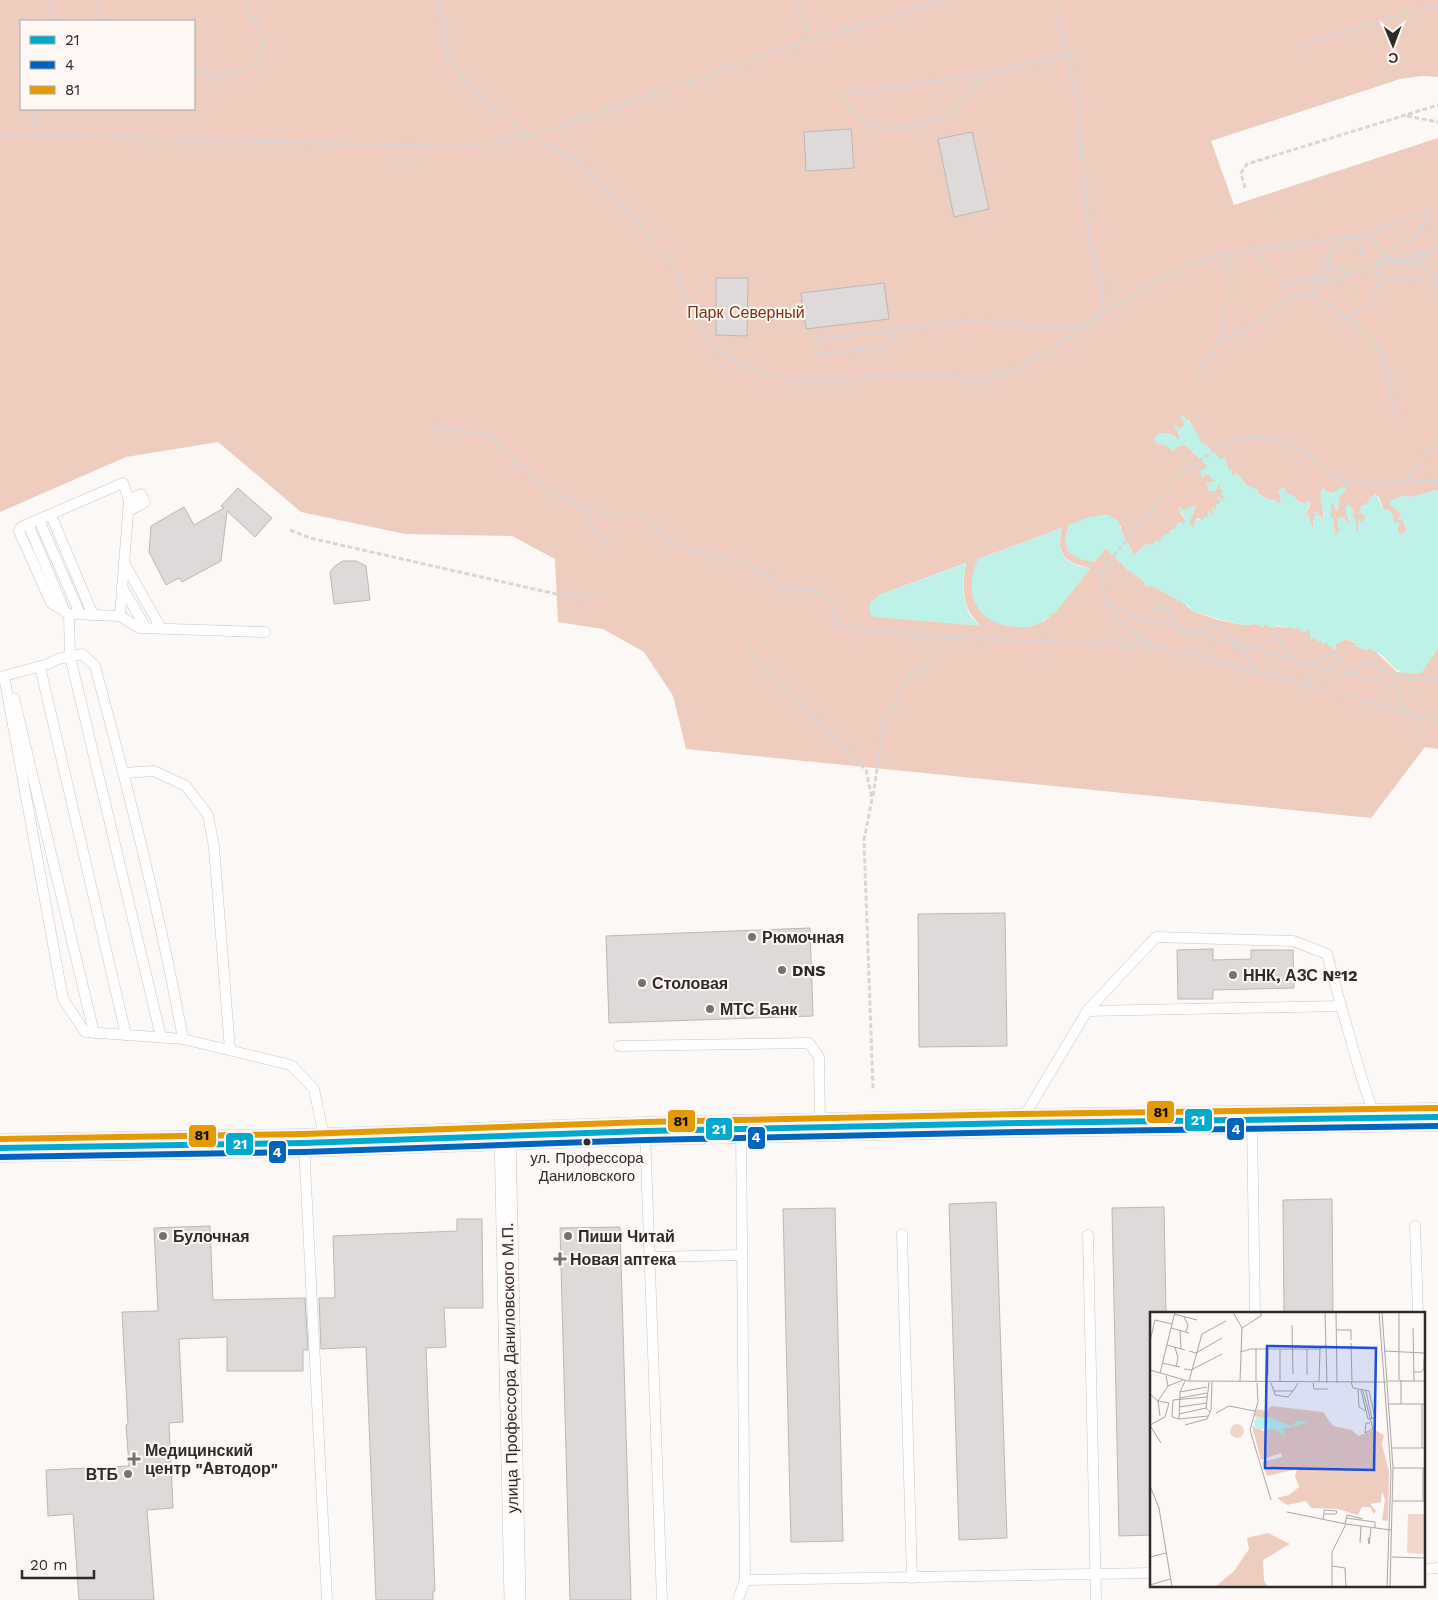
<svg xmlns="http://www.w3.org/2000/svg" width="1438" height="1600" font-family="'Work Sans',sans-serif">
<rect width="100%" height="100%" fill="#fcf8f6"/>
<path fill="#eeccbe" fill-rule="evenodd" d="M0,0h1438v77l-16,-1 -22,3 -189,62 23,64 204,-67v352l-26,7 -10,-1 -7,12 7,8 5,15 -8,4 -11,-25h-4l-5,-13 -4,-3 -9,11 -5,2 1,6 3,3v4l-4,3 -2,-3 -1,14 -2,-2 -1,-13 -9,-8 4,13 -4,-2 -1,-3 -5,12 -5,5 -2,-18 -2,1 -4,-7 3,-10 4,3 3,6 2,-4 -1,-8 3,-4 -15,-3 -3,-5c-6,12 2,21 0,32l-10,-8 4,4 -4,6 1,5 -2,1 -5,-13 -2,2 -4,1 4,-3 5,-8 -1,-5 -3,3c-9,-1 -12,-9 -21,-12l-1,-4 -4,1 1,15c-18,-5 -33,-16 -45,-31l-1,3 -3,-1 -1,-6 -2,3 -4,-14 -4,2 -14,-14 -7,-4 -11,-22 -9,10 -6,-2 4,2 2,12 -7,-7 -10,9 12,4 4,-2h7l22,20 -6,11 6,-4 7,6 -2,3 -4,1v6l5,2v2l4,-8h2l4,5 -2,3v2l4,1 -7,8h-3l1,8 -9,7 -2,-1 -2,3 -7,-3 -3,10 -5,-4 1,-6 4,-6 -10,-2 -4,3 5,7v4c-12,6 -21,15 -32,22l-7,-2 -12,11 -13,-24v-5l-12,-11 -11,1 -29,9 -4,16 41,7 21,21 17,12 1,4 7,1 30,15 10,10 26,9 26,5 12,-1 8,3v-3l22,4 4,-2 18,4 7,8 12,3 7,8 2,1v-6l9,-5 13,5 -2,2 9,4 7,-2 25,24 24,1 17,-25v101l-13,-2 -54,71 -685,-69 -13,-53 -29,-44 -41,-23 -45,-7 -3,-63 -43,-23 -107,-2 -104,-22 -83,-70 -92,15 -126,55zM21,21h173v88h-173zM1062,528c-7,27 4,35 28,40l-35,44 -12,10 -65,-63zM966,563c-4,21 -5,48 15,62l-102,-30z"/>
<g fill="#bef2e9">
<path d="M1180,415c10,3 11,13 19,20l1,7 7,4 14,13 4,-2 4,15 2,-4 1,7 3,1 1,-3c7,8 11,15 22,16v4l6,5 9,2 2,-2 1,4 5,2v-6l-3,-6 2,-3 4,-1 1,4 9,4 5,6 7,2 4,-3v4l-5,9 -4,3 4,-1 3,-2 4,13 2,-1v-9l3,-2 -4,-3v-3l1,2 4,2 2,5 3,1c3,-9 -6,-17 0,-32l3,5 6,2 4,-4 9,-4 1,4 -8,9 1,8 -2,4 -3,-6 -3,-2v10l-3,-1 3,3v3h2l2,18 6,-7 -3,-1 -1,-10 4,-1 2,1 1,-2 2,6 4,2 -2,-4 1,-3 -3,-2v-9l2,-2 6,7 -1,5 2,3 1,13 2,1 1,-15 2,4 3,-2 1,-4 -3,-3 -3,1c1,-7 5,-8 9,-12l1,-4 7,-4 8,16 8,2 2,10h4l2,2 -2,5 1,6 8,-4 -3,-10 -5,-1 -1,-2 4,-2 -7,-8 -6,-3 2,-5 11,-4 10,1 26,-7v158l-17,25c-34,5 -29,-19 -49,-22v-3l-7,2 -10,-4 2,-3 -11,-4 -10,5v6l-8,-5 -1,-3 -5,3 -1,-5 -3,2 -3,-4 -5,1v-6l-2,-3 -5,3 -4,-5 -7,1 -2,-3 -4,2 -9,-3 -2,3 -6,-1 -1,-2 -3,-1 -1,3 -8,-3 -12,1 -26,-6 -26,-8 -4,-6 -6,-1v-3h-5l-1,-2 -24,-13 -6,1 -2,-6 -16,-11 -22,-22 -11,14 -13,-2 -14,-8 -3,-11 4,-16 20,-8 20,-2 10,7 2,9 13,24 12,-11 7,2 1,-5 5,1 3,-5 3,-1 -2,-3 7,2 -1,-4 7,-3 2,-6 6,2 1,-4 -7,-13c12,6 8,0 18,-2l-7,19 5,4 1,-9 9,2v-6l3,4 1,-8 2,1 1,4 2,-2 -1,-7 5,3 -1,-6h3l2,-2 -4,-4 3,-2 2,4 4,-4 -3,-1 -2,-2 3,-3 -5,-1 1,-4h-2l-4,9v-3h-6l-2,-2 4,-1 -1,-3 -3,1v-2l7,-2 1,-3h-3l-2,-4h-2v-2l-5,5 -2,-7 8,-5 -22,-20h-7l-6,5 -6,-5 -8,-2 -5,-5c3,-7 10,-6 16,-6l10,8 -2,-10 -4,-3 1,-4 5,6 3,-2 1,-4z"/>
<path d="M1062,528c-7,25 3,37 28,40 -12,15 -31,45 -48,54 -8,5 -16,6 -26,5 -39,-2 -54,-34 -38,-68z"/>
<path d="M967,563c-6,16 -5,40 5,55 2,3 7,5 10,8l-108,-9 -4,-4v-10l9,-8z"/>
</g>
<g fill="#dedad9" stroke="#bbb7b5">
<polygon points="851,129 854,168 806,171 804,132"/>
<polygon points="972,132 989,209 954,217 938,139"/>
<polygon points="716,278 748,278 747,336 716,335"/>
<polygon points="884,283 889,319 806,329 801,293"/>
<polygon points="238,488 272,518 255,537 227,511 221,561 182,582 179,578 166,585 149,552 151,526 184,507 194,525 224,508 221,506"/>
<polygon points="343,561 356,561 366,566 370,600 334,604 330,572 335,566"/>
<polygon points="1005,913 1007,1046 919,1047 918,914"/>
<polygon points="810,928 813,1016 609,1023 606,936"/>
<polygon points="1213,949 1213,960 1251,959 1251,950 1293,950 1294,988 1213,990 1213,999 1178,999 1177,950"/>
<polygon points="1332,1199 1333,1314 1284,1314 1283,1200"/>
<polygon points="996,1202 1007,1538 959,1540 949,1204"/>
<polygon points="1164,1207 1166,1314 1152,1314 1152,1535 1119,1536 1112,1208"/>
<polygon points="835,1208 843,1541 791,1542 783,1209"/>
<polygon points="457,1219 482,1219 483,1308 444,1308 446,1347 426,1348 435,1591 433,1591 433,1600 376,1600 366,1347 321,1349 319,1298 335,1298 333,1236 457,1231"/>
<polygon points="210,1226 213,1300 305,1298 308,1350 303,1350 303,1371 227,1371 227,1337 179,1339 183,1422 169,1423 173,1508 147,1510 154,1600 79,1600 73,1514 48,1516 46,1470 129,1466 126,1425 128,1424 122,1312 158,1311 154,1228"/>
<polygon points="620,1227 631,1600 570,1600 560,1228"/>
</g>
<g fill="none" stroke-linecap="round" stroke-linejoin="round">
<g stroke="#c9c5c4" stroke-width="11">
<g id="lane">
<polyline points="129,511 145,502 141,494 129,500"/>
<polyline points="51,515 93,615"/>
<polyline points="39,520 80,614"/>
<polyline points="28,524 65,612"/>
<polyline points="124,563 161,628"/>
<polyline points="122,587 146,628"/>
<polyline points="69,614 120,616 129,500 123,483 21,527 19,531 51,603 69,614 70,656 161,1037"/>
<polyline points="120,616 139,628 265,632"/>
<polyline points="40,667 126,1035"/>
<polyline points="14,698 94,1033"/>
<polyline points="124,773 154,771 186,786 208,815 214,847 230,1050"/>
<polyline points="1087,1011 1156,937 1293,941 1327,954 1341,1006"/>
<path d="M183,1039c-23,-126 -55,-250 -88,-373l-13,-12 -24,5 -10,5 -44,12 59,323 22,33 98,7 108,26 23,24 11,53"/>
<polyline points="619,1046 809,1043 819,1057 820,1126"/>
<polyline points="1022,1120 1087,1011 1341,1006 1362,1079 1375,1117"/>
<polyline points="1252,1120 1255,1314"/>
<polyline points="741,1129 745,1580"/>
<polyline points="645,1131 662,1600"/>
<polyline points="304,1144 327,1600"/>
<polyline points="1415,1226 1418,1314"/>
<polyline points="902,1234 912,1578"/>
<polyline points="1088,1235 1096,1600"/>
<polyline points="649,1257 742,1255"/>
<polyline points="1424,1569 1438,1568"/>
<polyline points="738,1600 745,1580 1152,1573"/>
</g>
</g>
<g stroke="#c9c5c4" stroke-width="22">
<polyline id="street" points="505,1135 515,1600"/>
</g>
<g stroke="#c9c5c4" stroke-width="29">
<polyline id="secondary" points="0,1148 304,1143 645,1131 1021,1123 1438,1117"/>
</g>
<g stroke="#d8d6d5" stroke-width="3" stroke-dasharray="5 2.5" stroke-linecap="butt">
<polyline points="50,0 55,21"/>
<polyline points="439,0 448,60 480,97 529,136 571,157 624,209 673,264 693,312 714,346 740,366 774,378 815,380 929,375 979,380 1014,369 1041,355 1146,286 1185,267 1227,253 1359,236 1438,210"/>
<polyline points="796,0 812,40"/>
<polyline points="100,21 100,0"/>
<polyline points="1302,46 1438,4"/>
<polyline points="1067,54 1080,113 1083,176 1090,242 1103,289 1101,309 1092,319"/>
<path d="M194,71c19,7 45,6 61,-9 4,-3 7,-8 10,-12l-18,-50"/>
<path d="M985,74c-11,12 -25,31 -37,39 -17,13 -58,20 -78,11 -13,-6 -22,-17 -30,-29l145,-21 82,-20 -13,-54"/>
<polyline points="1407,116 1438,122"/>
<polyline points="0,134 464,147 529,136 812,40 944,0"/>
<polyline points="35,135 36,109"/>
<polyline points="1245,188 1241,173 1247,164 1438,105"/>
<path d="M1368,233l15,16c-2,14 -9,24 -3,38"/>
<polyline points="1359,236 1363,263 1367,270 1375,276"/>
<path d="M1346,237l-19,21 2,3c5,1 7,3 9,8l13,4"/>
<polyline points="1255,249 1264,263 1280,277 1287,286 1297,281 1327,282 1380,262 1411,259 1438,247"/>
<path d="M1363,253c6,-6 11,-6 19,-4"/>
<polyline points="1327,258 1320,262 1319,266 1323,269 1330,268 1330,262"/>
<path d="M1390,260l-3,-3v-6c5,-4 9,-3 15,-5 14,-5 21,-19 26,-31"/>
<polyline points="1395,260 1404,253 1428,251"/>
<path d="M1395,261c14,5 26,2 37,-9"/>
<polyline points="1416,263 1430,274 1438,278"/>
<polyline points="1313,281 1324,276 1330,268"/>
<polyline points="1304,295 1319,289 1326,282"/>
<polyline points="898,329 888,346 817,355 815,340 974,320 1054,329 1088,323"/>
<path d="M1221,341c12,-5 24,-11 35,-18 11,-8 20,-22 34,-26 22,-7 43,10 59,23"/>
<polyline points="1194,375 1221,341 1226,306 1227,253"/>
<path d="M1399,416l-8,-12 -1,-21 -7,-17 -4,-19 -30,-27c8,-13 11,-8 20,-16 4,-3 5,-10 7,-14 14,-20 43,-11 62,-6"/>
<path d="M433,425l39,8 12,-1 26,25 33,29 30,16 38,15 37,-1c7,8 15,22 24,26 20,8 99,26 106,44 36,6 54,-1 60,41l100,10 218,9"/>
<polyline points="1407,480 1427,452 1438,442"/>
<polyline points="1438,482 1407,480 1386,484 1362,484 1339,479 1322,468 1304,451 1282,440 1260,437 1242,438 1229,441 1216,449 1179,476 1103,569 1102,586 1106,601 1140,619 1397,687 1410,714 1438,721"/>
<polyline points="587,513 595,530 607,547"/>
<polyline points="290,530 310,538 578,599 589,595 599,595"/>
<path d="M1106,602c14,25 25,31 50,44l254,67"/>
<polyline points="1140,619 1163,605 1199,656"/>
<polyline points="1192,632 1219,625 1239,645 1258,673"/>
<polyline points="748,645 760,667 866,770 872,799 864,840 873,1089"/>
<polyline points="1254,648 1278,635 1292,658"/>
<polyline points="1297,660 1314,688"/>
<polyline points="1309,663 1334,652 1353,675 1367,663 1408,680 1424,678 1438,683"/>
<polyline points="873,796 884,722 907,678 936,661"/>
</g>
<use href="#lane" stroke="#fffefe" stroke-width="10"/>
<use href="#street" stroke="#fffefe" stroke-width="21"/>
<use href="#secondary" stroke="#fffefe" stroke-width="28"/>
<g stroke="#fff7f3" stroke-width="10">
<polyline id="bus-1" points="0,1148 304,1143 645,1131 1021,1123 1438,1117"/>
</g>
<g stroke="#fff7f3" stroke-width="10">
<polyline id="bus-2" points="0,1157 304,1152 645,1140 1021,1132 1438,1126"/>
</g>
<g stroke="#fff7f3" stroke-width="10">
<polyline id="bus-3" points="0,1139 304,1134 645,1122 1021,1114 1438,1108"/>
</g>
<use href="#bus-1" stroke="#00a9ce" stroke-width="6"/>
<use href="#bus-2" stroke="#0065bd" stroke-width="6"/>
<use href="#bus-3" stroke="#e39a04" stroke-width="6"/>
</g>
<g fill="#767271" stroke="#fff7f3" stroke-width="2">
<circle cx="752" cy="937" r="5"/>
<circle cx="782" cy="970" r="5"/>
<circle cx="1233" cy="975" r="5"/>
<circle cx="642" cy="983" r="5"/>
<circle cx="710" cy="1009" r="5"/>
<circle cx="163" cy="1236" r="5"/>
<circle cx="568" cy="1236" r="5"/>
<path d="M557.5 1251.5h5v5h5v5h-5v5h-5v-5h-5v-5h5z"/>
<path d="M131.5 1451.5h5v5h5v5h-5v5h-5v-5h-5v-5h5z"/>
<circle cx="128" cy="1474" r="5"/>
</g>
<circle fill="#2e2a29" stroke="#fff7f3" stroke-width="2" cx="587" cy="1142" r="4.5"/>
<g text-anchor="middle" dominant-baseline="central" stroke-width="4" stroke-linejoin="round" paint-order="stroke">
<g font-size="15" fill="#2e2a29" stroke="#fff7f3">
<text x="587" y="1158">ул. Профессора<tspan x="587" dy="18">Даниловского</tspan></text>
</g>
<g font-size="16" fill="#793412" stroke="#fff7f3">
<text x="746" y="312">Парк Северный</text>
</g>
<g font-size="16" font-weight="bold" fill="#2e2a29" stroke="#fff7f3" text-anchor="start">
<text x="762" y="937">Рюмочная</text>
<text x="792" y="970">DNS</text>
<text x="1243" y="975">ННК, АЗС №12</text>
<text x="652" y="983">Столовая</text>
<text x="720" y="1009">МТС Банк</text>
<text x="173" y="1236">Булочная</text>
<text x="578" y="1236">Пиши Читай</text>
<text x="570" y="1259">Новая аптека</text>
<text x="145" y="1450">Медицинский<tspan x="145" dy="18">центр "Автодор"</tspan></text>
<text x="118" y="1474" text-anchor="end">ВТБ</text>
</g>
<g font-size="16" fill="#2e2a29" stroke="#fff7f3">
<text transform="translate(510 1368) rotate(-91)">улица Профессора Даниловского М.П.</text>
</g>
</g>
<g transform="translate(1150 1312)">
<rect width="275" height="275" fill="#fcf8f6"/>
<path d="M80 119a7 7 0 1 1 14 0a7 7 0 1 1-14 0ZM258,202h17v40l-18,-1z" fill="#f1d6cb"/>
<path d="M121,94l52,6 10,14 19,4 6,6 17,-6 9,5 -2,10 7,26 -1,50 -6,-1 3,-20 -3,-9 -1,11 -11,2 6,7 -2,3 -4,-7h-8l-4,8 -20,-6 -27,-1 -5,-7 -19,4 -10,-7 12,-3 10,-8 -4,-11 2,-7 -30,7 -5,-14 20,-5 -1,-4 -20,7 -9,-34 12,5 8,-4 11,7 -1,-5 9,-2 -22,-10 -5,2 -10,-3 3,-7 10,2zM118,221l22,11 -27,16 1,21 4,6h-53l19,-16 15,-22 -2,-11z" fill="#eeccbe"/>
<path d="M108,104l7,3 4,-2 22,9 6,-5 12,1 -26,7 2,8 -10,-8h-20l-1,-8z" fill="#bef2e9"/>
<path fill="none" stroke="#aaa6a4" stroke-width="1" d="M83,0l9,16 -2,53M175,0l2,71M186,0l1,71M229,0l12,160 -4,115M232,0l11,156 -3,119M249,0v68M24,2l23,6M34,5l4,8 -2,7M142,13l1,49M21,16l18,5M92,16l19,-12v-4M263,16l1,53M30,18l1,19M187,18h14v10M0,29l5,-21 17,4M201,31l1,39M17,33l18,5M25,35l3,11 -2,9M106,37v33M118,37v26M130,37v33M157,37v26M39,39l7,2 26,-15M234,39l41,2M90,40l11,-3h69l6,-4M12,51l18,4M34,57l7,1 31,-16M0,58l38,11 198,1M264,60h7l3,-3v-10M10,61l15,-61M16,64l2,10 15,-6M251,68v24M35,69l-5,11 -1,27 29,-3M39,69l13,-47 24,-13M237,69h38M59,70l-3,26 4,4M169,70l1,-33M201,70l2,6 16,3 6,27 -7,1 -7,-29M107,71l1,19 -8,28 21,70M121,71l3,8h19l5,-8M163,71l1,6h14M208,78l1,17 7,4M124,79l1,4 13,2 5,-6M213,79l10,38 -8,4 1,-10h4M216,79l6,28M30,80l27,-5M0,82l8,7 11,2 -4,14 -15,8M30,86l27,-5M238,92h37M272,92v44M29,95l28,-4M66,101l13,-7 26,5M29,102l27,-6M10,104l-2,-15 10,-15M29,107l-7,-2 1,-17 34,-3M35,113l22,-6 4,-9 1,-28M1,115l10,16M242,136h33M243,156h32M0,174l9,22 13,79M243,189h32M273,189v-33M137,200l59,12M196,206l29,4v6M173,207l1,-5v-4l13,1 -1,3h-12M195,212l2,-9 16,4M220,225l-2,2 1,5 1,-7 1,-9M210,231l1,-17M0,245l16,-4M242,245l33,1M182,254l13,2 1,19M0,273l20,-6M182,275v-35l14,-28 45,6"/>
<path fill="#1d4ed8" fill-opacity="0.15" stroke="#1d4ed8" stroke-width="2.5" d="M117,34l109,2 -2,122 -109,-2z"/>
<rect width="275" height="275" fill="none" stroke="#2e2a29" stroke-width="2.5"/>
</g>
<g stroke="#fff7f3" stroke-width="2">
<rect x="1146" y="1100" width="29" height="24" rx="5" fill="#e39a04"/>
<rect x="1184" y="1108" width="29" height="24" rx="5" fill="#00a9ce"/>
<rect x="667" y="1109" width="29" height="24" rx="5" fill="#e39a04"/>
<rect x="1226" y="1117" width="19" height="24" rx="5" fill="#0065bd"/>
<rect x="705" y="1117" width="28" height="24" rx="5" fill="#00a9ce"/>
<rect x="188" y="1124" width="29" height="24" rx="5" fill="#e39a04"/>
<rect x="747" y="1126" width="19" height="24" rx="5" fill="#0065bd"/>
<rect x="225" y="1132" width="29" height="24" rx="5" fill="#00a9ce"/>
<rect x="268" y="1140" width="19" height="24" rx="5" fill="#0065bd"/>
</g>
<g font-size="14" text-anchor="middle" font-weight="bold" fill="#fff">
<text x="1198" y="1125">21</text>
<text x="1236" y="1134">4</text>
<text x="719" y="1134">21</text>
<text x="756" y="1142">4</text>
<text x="240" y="1149">21</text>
<text x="277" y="1157">4</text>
</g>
<g font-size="14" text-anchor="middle" font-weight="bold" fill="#111">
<text x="1161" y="1117">81</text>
<text x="681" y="1126">81</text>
<text x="202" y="1140">81</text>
</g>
<rect x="20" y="20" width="175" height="90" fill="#fff7f3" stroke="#aba5a2"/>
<rect x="30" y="36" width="25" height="8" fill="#00a9ce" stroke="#aba5a2"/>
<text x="65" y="45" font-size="15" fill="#2e2a29">21</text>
<rect x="30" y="61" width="25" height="8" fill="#0065bd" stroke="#aba5a2"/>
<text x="65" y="70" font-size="15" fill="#2e2a29">4</text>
<rect x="30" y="86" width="25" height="8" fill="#e39a04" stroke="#aba5a2"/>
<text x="65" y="95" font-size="15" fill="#2e2a29">81</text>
<g transform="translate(1393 45) rotate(179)" stroke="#fff7f3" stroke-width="4" paint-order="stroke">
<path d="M0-4L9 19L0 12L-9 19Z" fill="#2e2a29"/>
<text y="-8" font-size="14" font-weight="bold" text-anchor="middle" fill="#2e2a29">С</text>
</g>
<path d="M22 1570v8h72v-8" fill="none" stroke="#2e2a29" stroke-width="2.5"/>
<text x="30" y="1570" font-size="15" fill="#2e2a29" stroke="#fff7f3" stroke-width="4" paint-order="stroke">20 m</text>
</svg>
